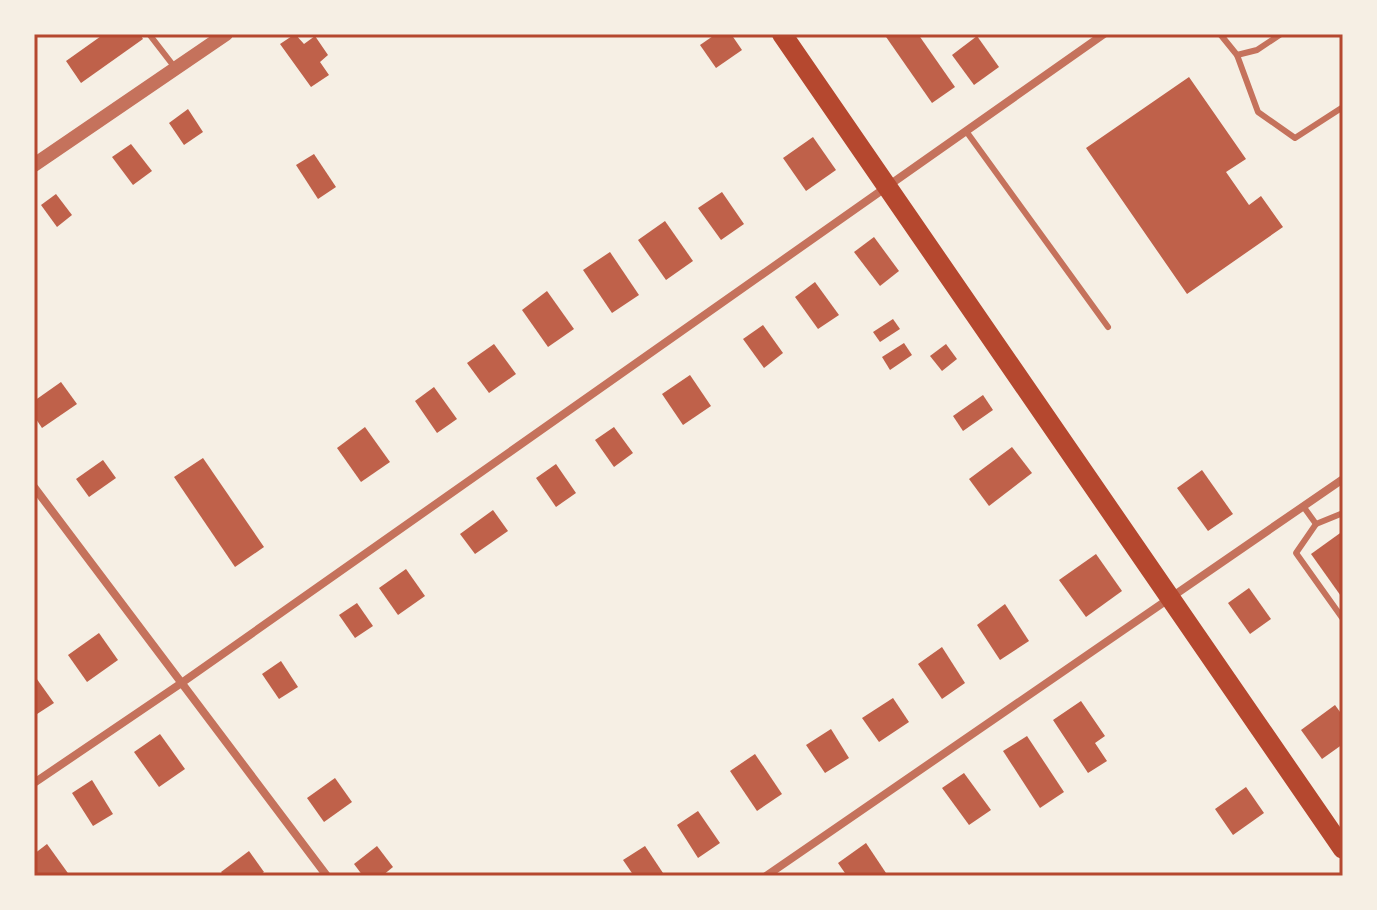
<svg xmlns="http://www.w3.org/2000/svg" width="1377" height="910" font-family="'Fira Sans Condensed',sans-serif">
<rect width="100%" height="100%" fill="#f6efe4"/>
<g fill="#bf614a">
<polygon points="104,34 140,34 143,39 81,83 66,61"/>
<polygon points="295,34 304,44 315,36 328,55 320,62 329,75 311,87 280,44"/>
<polygon points="716,34 731,34 742,50 716,68 700,45"/>
<polygon points="884,34 918,34 955,87 932,103"/>
<polygon points="977,36 999,67 974,85 952,55"/>
<polygon points="1189,77 1246,159 1226,172 1249,205 1261,196 1283,227 1187,294 1086,148"/>
<polygon points="188,109 203,132 184,145 169,123"/>
<polygon points="813,137 836,170 806,191 783,158"/>
<polygon points="131,144 152,171 133,185 112,157"/>
<polygon points="314,154 336,187 318,199 296,165"/>
<polygon points="722,192 744,224 721,240 698,208"/>
<polygon points="56,194 72,215 57,227 41,205"/>
<polygon points="665,221 693,261 666,280 638,240"/>
<polygon points="874,237 899,271 880,286 854,252"/>
<polygon points="610,252 639,295 612,313 583,270"/>
<polygon points="815,282 839,315 818,329 795,297"/>
<polygon points="547,291 574,329 548,347 522,310"/>
<polygon points="893,319 900,329 880,342 873,332"/>
<polygon points="763,325 783,353 764,368 743,339"/>
<polygon points="904,343 912,355 890,370 882,357"/>
<polygon points="494,344 516,374 489,393 467,363"/>
<polygon points="946,344 957,359 942,371 930,356"/>
<polygon points="690,375 711,406 683,425 662,394"/>
<polygon points="61,382 77,404 42,428 34,416 34,401"/>
<polygon points="434,387 457,419 437,433 415,401"/>
<polygon points="983,395 993,410 963,431 953,416"/>
<polygon points="365,427 390,462 361,482 337,448"/>
<polygon points="614,427 633,453 614,467 595,440"/>
<polygon points="1012,447 1032,473 989,506 969,479"/>
<polygon points="203,458 264,547 235,567 174,477"/>
<polygon points="103,460 116,478 89,497 76,479"/>
<polygon points="556,464 576,493 556,507 536,478"/>
<polygon points="1202,470 1233,514 1208,531 1177,488"/>
<polygon points="493,510 508,531 475,554 460,534"/>
<polygon points="1343,531 1343,599 1311,554"/>
<polygon points="1096,554 1122,591 1086,617 1059,580"/>
<polygon points="406,569 425,596 398,615 379,588"/>
<polygon points="1249,588 1271,619 1250,634 1228,603"/>
<polygon points="357,603 373,626 355,638 339,615"/>
<polygon points="1005,604 1029,641 1000,660 977,625"/>
<polygon points="99,633 118,660 87,682 68,655"/>
<polygon points="942,647 965,683 942,699 918,664"/>
<polygon points="281,661 298,687 279,699 262,674"/>
<polygon points="34,675 54,703 34,716"/>
<polygon points="893,698 909,722 879,742 862,718"/>
<polygon points="1081,701 1105,736 1095,743 1107,761 1088,773 1053,720"/>
<polygon points="1335,705 1343,716 1343,744 1322,759 1301,730"/>
<polygon points="831,729 849,758 825,773 806,745"/>
<polygon points="160,734 185,769 159,787 134,752"/>
<polygon points="1027,736 1064,792 1040,808 1003,751"/>
<polygon points="755,754 782,794 757,811 730,771"/>
<polygon points="964,773 991,810 969,825 942,788"/>
<polygon points="335,778 352,802 324,822 307,798"/>
<polygon points="92,780 113,814 93,826 72,793"/>
<polygon points="1246,787 1264,813 1233,835 1215,809"/>
<polygon points="698,811 720,843 698,858 677,825"/>
<polygon points="866,843 888,876 847,876 838,863"/>
<polygon points="47,844 70,876 34,876 34,854"/>
<polygon points="377,846 393,867 382,876 363,876 354,864"/>
<polygon points="645,846 665,876 634,876 623,860"/>
<polygon points="249,851 264,872 258,876 224,876 221,872"/>
</g>
<g fill="none" stroke-linecap="round" stroke-linejoin="round">
<g stroke="#c5725c" stroke-width="6">
<polyline points="149,34 176,69"/>
<polyline points="1220,34 1237,55 1258,112 1295,138 1343,107"/>
<polyline points="1237,55 1257,50 1281,34"/>
<polyline points="966,131 1108,327"/>
<polyline points="1303,506 1316,524 1343,513"/>
<polyline points="1316,524 1296,553 1343,619"/>
</g>
<g stroke="#c5725c" stroke-width="8">
<polyline points="34,487 327,876"/>
<polyline points="34,783 180,684 1104,34"/>
<polyline points="766,876 1343,479"/>
</g>
<polyline stroke="#c5725c" stroke-width="14" points="34,165 226,34"/>
<polyline stroke="#b5482f" stroke-width="20" points="782,34 1343,849"/>
</g>
<rect width="1377" height="910" fill="none" stroke="#f6efe4" stroke-width="72"/>
<rect x="36" y="36" width="1305" height="838" fill="none" stroke="#b5482f" stroke-width="3"/>
</svg>
